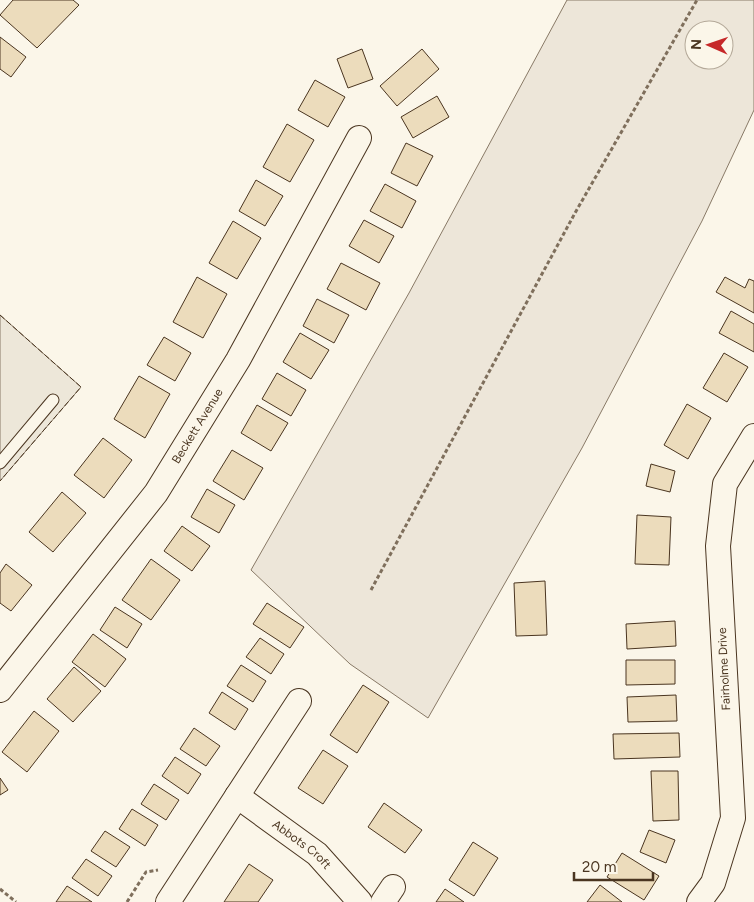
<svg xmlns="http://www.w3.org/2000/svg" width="754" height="902" font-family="Figtree,sans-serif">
<rect width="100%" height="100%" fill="#fbf6e9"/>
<path fill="#ede6d9" stroke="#887966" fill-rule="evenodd" d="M567,0h187v110l-52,111 -120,227 -154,270 -78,-54 -99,-94 158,-277zM694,30h30v30h-30z"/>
<polygon fill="#ede7d9" stroke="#887966" points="0,315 81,387 0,481"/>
<g fill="#ecdcbc" stroke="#4a3520">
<polygon points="13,0 73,0 79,5 37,48 0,15"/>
<polygon points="0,37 26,57 11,77 0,69"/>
<polygon points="362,49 373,79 348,88 337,59"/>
<polygon points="422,49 439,69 397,106 380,86"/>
<polygon points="315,80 345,97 328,127 298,110"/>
<polygon points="437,96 449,117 413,138 401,117"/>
<polygon points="287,124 314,140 290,182 263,167"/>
<polygon points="406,143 433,156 417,186 391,173"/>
<polygon points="256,180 283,196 265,226 239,211"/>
<polygon points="385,184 416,201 402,228 370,211"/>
<polygon points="364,220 394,236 379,263 349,246"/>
<polygon points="233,221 261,238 237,279 209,263"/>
<polygon points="341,263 380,283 366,310 327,289"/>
<polygon points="197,277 227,294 203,338 173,322"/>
<polygon points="725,277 745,288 749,279 754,281 754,313 716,292"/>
<polygon points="317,299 349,315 334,343 303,326"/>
<polygon points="731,311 754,324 754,352 719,333"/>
<polygon points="300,333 329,350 311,379 283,362"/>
<polygon points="164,337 191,353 175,381 147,365"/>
<polygon points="724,353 748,367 727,402 703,388"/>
<polygon points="277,373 306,390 291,416 262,399"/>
<polygon points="139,376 170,394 145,438 114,419"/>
<polygon points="687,404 711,418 688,459 664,445"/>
<polygon points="257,405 288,423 271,451 241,433"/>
<polygon points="103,438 132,460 104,498 74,475"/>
<polygon points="232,450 263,468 244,500 213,481"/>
<polygon points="651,464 675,471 670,492 646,486"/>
<polygon points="207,489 235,505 219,533 191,517"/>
<polygon points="62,492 86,513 53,552 29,532"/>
<polygon points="637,515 671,517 669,565 635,564"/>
<polygon points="182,526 210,546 192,571 164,551"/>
<polygon points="151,559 180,580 151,620 122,600"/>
<polygon points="6,564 32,585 11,611 0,603 0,573"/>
<polygon points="545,581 547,635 516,636 514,583"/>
<polygon points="267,603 304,627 290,648 253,624"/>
<polygon points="115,607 142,624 127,648 100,630"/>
<polygon points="675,621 676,646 627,649 626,624"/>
<polygon points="93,634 126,659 105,687 72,662"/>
<polygon points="260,638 284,654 271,674 246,657"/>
<polygon points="626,660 675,660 675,684 626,685"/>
<polygon points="241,665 266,681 253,702 227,686"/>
<polygon points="74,667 101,691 73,722 47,699"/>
<polygon points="363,685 389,702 357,753 330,735"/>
<polygon points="222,692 248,709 235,730 209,713"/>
<polygon points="676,695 677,721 628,722 627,697"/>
<polygon points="34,711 59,731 27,772 2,752"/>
<polygon points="194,728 220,746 206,766 180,749"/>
<polygon points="679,733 680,757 614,759 613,734"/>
<polygon points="323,750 348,766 323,804 298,788"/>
<polygon points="175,757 201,774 188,794 162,776"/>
<polygon points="651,771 678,771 679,820 653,821"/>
<polygon points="0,778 8,790 0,795"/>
<polygon points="154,784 179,800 166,820 141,804"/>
<polygon points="384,803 422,830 405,853 368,827"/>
<polygon points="132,809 158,825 145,846 119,829"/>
<polygon points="649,830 675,840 666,863 640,852"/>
<polygon points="105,831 130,847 116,867 91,851"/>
<polygon points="473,842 498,858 474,896 449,880"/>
<polygon points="622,853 659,876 644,900 607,877"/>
<polygon points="86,859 112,876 98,896 72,878"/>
<polygon points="249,864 273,880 258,902 224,902"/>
<polygon points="600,885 622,902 587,902"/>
<polygon points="67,886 92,902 56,902"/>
<polygon points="445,889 464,902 436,902"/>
</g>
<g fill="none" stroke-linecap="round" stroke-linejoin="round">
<g stroke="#4a3520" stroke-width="13">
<polyline id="lane" points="0,463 53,400"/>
</g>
<g stroke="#4a3520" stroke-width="26">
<g id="street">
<path id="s1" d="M0,690l156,-197 82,-133 121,-222"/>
<path id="s2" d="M237,796l80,58 43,48"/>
<polyline points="168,902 299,701"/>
<polyline points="383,902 393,887"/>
<polyline points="699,902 713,883 733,818 718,546 725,484 754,436"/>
</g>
</g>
<g stroke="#7f6f5c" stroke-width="3" stroke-dasharray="4 2.5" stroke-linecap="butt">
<polyline points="371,590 575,213 697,0"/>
<polyline points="0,889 16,902"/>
<polyline points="127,902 146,872 158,870"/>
</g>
<use href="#lane" stroke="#fbf6e9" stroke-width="11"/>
<use href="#street" stroke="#fbf6e9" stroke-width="24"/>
<polyline stroke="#4a3520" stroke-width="1" stroke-dasharray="6 2.5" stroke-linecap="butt" points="0,315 81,387 0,481"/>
</g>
<g text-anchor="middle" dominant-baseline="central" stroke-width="4" stroke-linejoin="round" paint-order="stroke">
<g font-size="12" fill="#4a3520" stroke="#fbf6e9">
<text stroke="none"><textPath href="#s1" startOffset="330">Beckett Avenue</textPath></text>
<text transform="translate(724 669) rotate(-93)">Fairholme Drive</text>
<text stroke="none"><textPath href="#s2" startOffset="81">Abbots Croft</textPath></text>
</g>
</g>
<g transform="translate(709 45) rotate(272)"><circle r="24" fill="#fbf6e9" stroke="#b4a999"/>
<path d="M0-4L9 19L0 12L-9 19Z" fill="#c62828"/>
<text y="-8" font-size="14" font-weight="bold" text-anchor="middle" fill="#4a3520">N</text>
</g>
<path d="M574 872v8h79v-8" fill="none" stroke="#4a3520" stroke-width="2.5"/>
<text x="582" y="872" font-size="15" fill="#4a3520" stroke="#fbf6e9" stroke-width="4" paint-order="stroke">20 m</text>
</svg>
